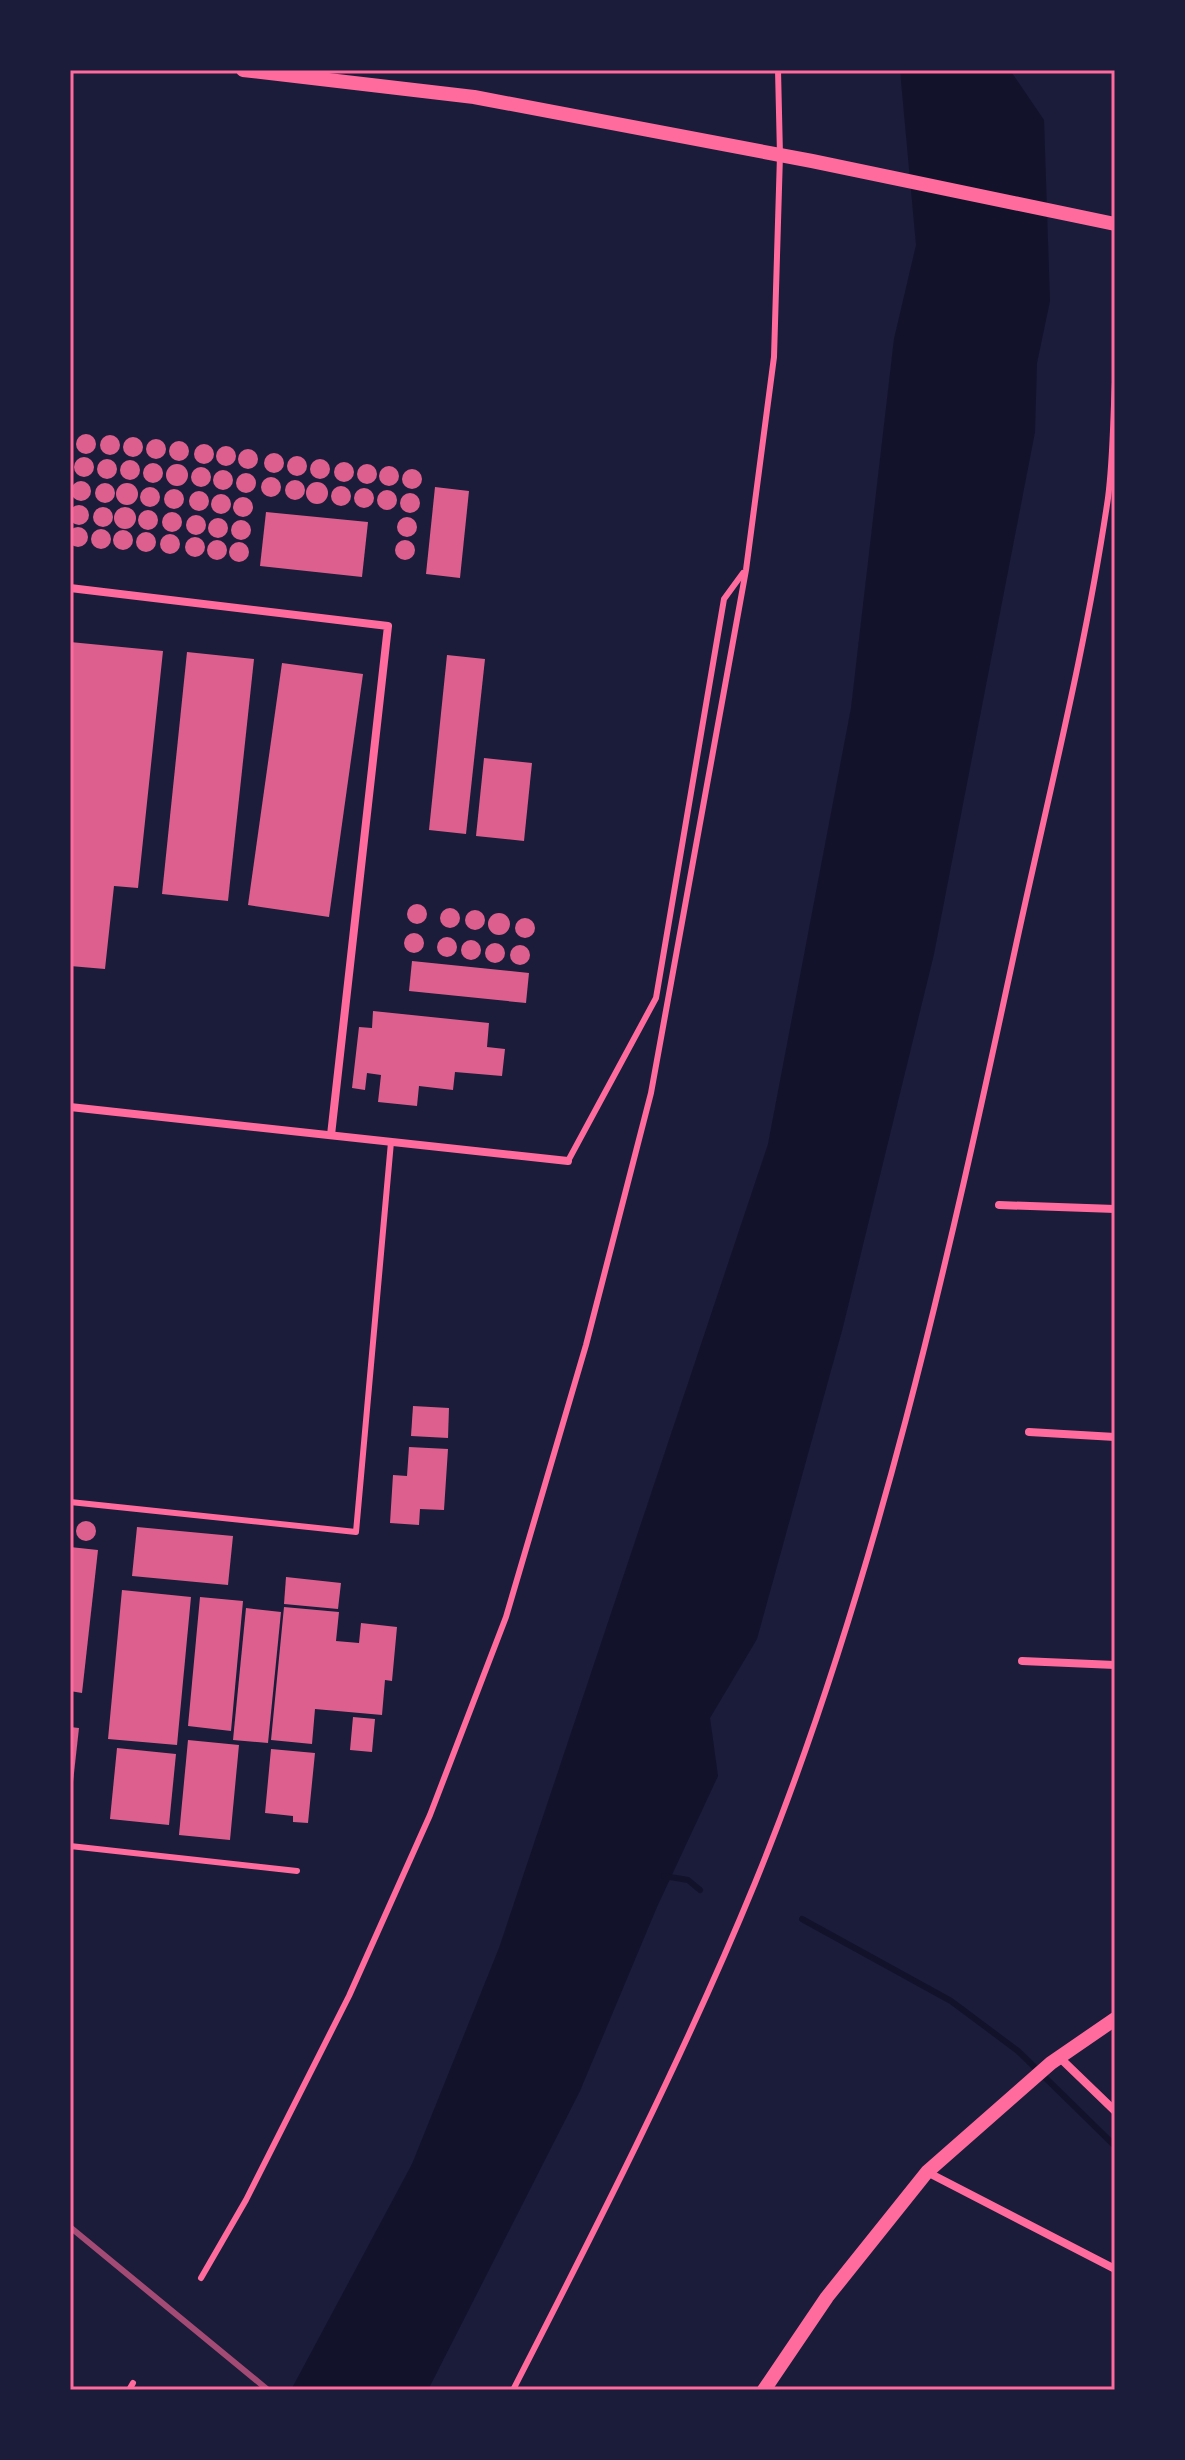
<svg xmlns="http://www.w3.org/2000/svg" width="1185" height="2460" font-family="Lato,sans-serif">
<rect width="100%" height="100%" fill="#1b1b3a"/>
<polygon fill="#12122b" points="900,70 1010,70 1044,120 1050,301 1037,363 1035,432 934,954 843,1327 757,1639 710,1718 718,1776 657,1907 580,2091 428,2390 291,2390 412,2164 499,1948 768,1144 851,708 894,339 916,245"/>
<g fill="none" stroke-linecap="round" stroke-linejoin="round">
<g stroke="#12122b" stroke-width="6">
<polyline points="664,1876 688,1880 700,1890"/>
<polyline points="802,1919 951,2001 1018,2051 1115,2146"/>
</g>
</g>
<g fill="#dd5f8e">
<circle cx="86" cy="444" r="10"/>
<circle cx="110" cy="445" r="10"/>
<circle cx="133" cy="447" r="10"/>
<circle cx="156" cy="449" r="10"/>
<circle cx="179" cy="451" r="10"/>
<circle cx="204" cy="454" r="10"/>
<circle cx="226" cy="456" r="10"/>
<circle cx="248" cy="459" r="10"/>
<circle cx="274" cy="463" r="10"/>
<circle cx="297" cy="466" r="10"/>
<circle cx="84" cy="467" r="10"/>
<circle cx="107" cy="469" r="10"/>
<circle cx="320" cy="469" r="10"/>
<circle cx="130" cy="470" r="10"/>
<circle cx="344" cy="472" r="10"/>
<circle cx="153" cy="473" r="10"/>
<circle cx="367" cy="474" r="10"/>
<circle cx="177" cy="475" r="11"/>
<circle cx="389" cy="476" r="10"/>
<circle cx="201" cy="477" r="10"/>
<circle cx="412" cy="479" r="10"/>
<circle cx="223" cy="480" r="10"/>
<circle cx="246" cy="483" r="10"/>
<circle cx="271" cy="487" r="10"/>
<circle cx="295" cy="490" r="10"/>
<circle cx="81" cy="491" r="10"/>
<circle cx="317" cy="493" r="11"/>
<circle cx="105" cy="493" r="10"/>
<circle cx="127" cy="494" r="11"/>
<circle cx="341" cy="496" r="10"/>
<circle cx="150" cy="497" r="10"/>
<polygon points="435,487 469,491 460,578 426,574"/>
<circle cx="364" cy="498" r="10"/>
<circle cx="174" cy="499" r="10"/>
<circle cx="387" cy="500" r="10"/>
<circle cx="199" cy="501" r="10"/>
<circle cx="410" cy="503" r="10"/>
<circle cx="221" cy="504" r="10"/>
<circle cx="243" cy="507" r="10"/>
<circle cx="79" cy="515" r="10"/>
<circle cx="103" cy="517" r="10"/>
<circle cx="125" cy="518" r="11"/>
<circle cx="148" cy="520" r="10"/>
<circle cx="172" cy="522" r="10"/>
<polygon points="266,512 368,522 362,577 260,566"/>
<circle cx="196" cy="525" r="10"/>
<circle cx="407" cy="527" r="10"/>
<circle cx="218" cy="528" r="10"/>
<circle cx="241" cy="530" r="10"/>
<circle cx="78" cy="537" r="10"/>
<circle cx="101" cy="539" r="10"/>
<circle cx="123" cy="540" r="10"/>
<circle cx="146" cy="542" r="10"/>
<circle cx="170" cy="544" r="10"/>
<circle cx="195" cy="547" r="10"/>
<circle cx="405" cy="550" r="10"/>
<circle cx="217" cy="550" r="10"/>
<circle cx="239" cy="552" r="10"/>
<polygon points="70,642 163,651 138,888 114,886 105,969 70,966"/>
<polygon points="187,652 254,659 228,901 162,894"/>
<polygon points="447,655 485,659 466,834 429,830"/>
<polygon points="282,663 363,674 329,917 248,905"/>
<polygon points="484,758 532,763 524,841 476,836"/>
<circle cx="417" cy="914" r="10"/>
<circle cx="450" cy="918" r="10"/>
<circle cx="475" cy="920" r="10"/>
<circle cx="499" cy="924" r="11"/>
<circle cx="525" cy="928" r="10"/>
<circle cx="414" cy="943" r="10"/>
<circle cx="447" cy="947" r="10"/>
<circle cx="471" cy="950" r="10"/>
<circle cx="495" cy="953" r="10"/>
<circle cx="520" cy="955" r="10"/>
<polygon points="412,961 529,973 526,1003 409,991"/>
<polygon points="373,1011 489,1023 487,1047 505,1049 502,1076 455,1072 453,1090 419,1086 417,1106 378,1102 381,1075 367,1073 365,1090 352,1088 359,1027 372,1028"/>
<polygon points="413,1406 449,1408 448,1438 411,1436"/>
<polygon points="409,1447 448,1449 444,1510 420,1509 419,1525 390,1523 393,1475 407,1476"/>
<circle cx="86" cy="1531" r="10"/>
<polygon points="137,1527 233,1536 228,1585 132,1576"/>
<polygon points="70,1547 98,1550 82,1693 70,1691"/>
<polygon points="286,1577 341,1583 338,1609 284,1604"/>
<polygon points="122,1590 191,1597 177,1745 108,1739"/>
<polygon points="200,1597 243,1601 231,1731 188,1726"/>
<polygon points="284,1607 339,1612 336,1641 359,1643 361,1623 397,1627 392,1681 385,1680 382,1715 315,1709 312,1744 271,1740"/>
<polygon points="246,1608 281,1612 268,1743 233,1740"/>
<polygon points="353,1717 375,1719 372,1752 350,1750"/>
<polygon points="70,1727 79,1728 72,1791 70,1791"/>
<polygon points="188,1740 239,1745 230,1840 179,1835"/>
<polygon points="117,1748 176,1754 169,1825 110,1819"/>
<polygon points="271,1749 315,1753 308,1823 293,1822 293,1816 265,1813"/>
</g>
<g fill="none" stroke-linecap="round" stroke-linejoin="round">
<g stroke="#ff6b9d" stroke-width="6">
<polyline points="568,1161 656,998 724,599 743,573"/>
<polyline points="70,1502 356,1532 391,1142"/>
<polyline points="70,1846 297,1871"/>
<polyline points="201,2278 246,2200 349,1996 430,1815 506,1617 586,1345 651,1093 746,570 774,357 780,155 778,70"/>
<polyline points="129,2390 133,2383"/>
<path d="M513,2390c85,-166 171,-334 242,-507 121,-296 194,-626 261,-938 32,-148 70,-297 92,-447 5,-38 5,-78 7,-116"/>
</g>
<g stroke="#ff6b9d" stroke-width="8">
<polyline points="70,588 388,626 331,1135"/>
<polyline points="70,1107 568,1161"/>
<polyline points="999,1205 1115,1209"/>
<polyline points="1029,1432 1115,1437"/>
<polyline points="1022,1661 1115,1665"/>
<polyline points="1059,2057 1115,2111"/>
<polyline points="927,2172 1115,2269"/>
</g>
<g stroke="#ff6b9d" stroke-width="14">
<polyline points="243,70 474,97 812,161 1115,224"/>
<polyline points="764,2390 827,2297 927,2172 1051,2063 1115,2019"/>
</g>
<polyline stroke="#a44b75" stroke-width="6" points="70,2227 268,2390"/>
</g>
<rect width="1185" height="2460" fill="none" stroke="#1b1b3a" stroke-width="144"/>
<rect x="72" y="72" width="1041" height="2316" fill="none" stroke="#ff6b9d" stroke-width="3"/>
</svg>
